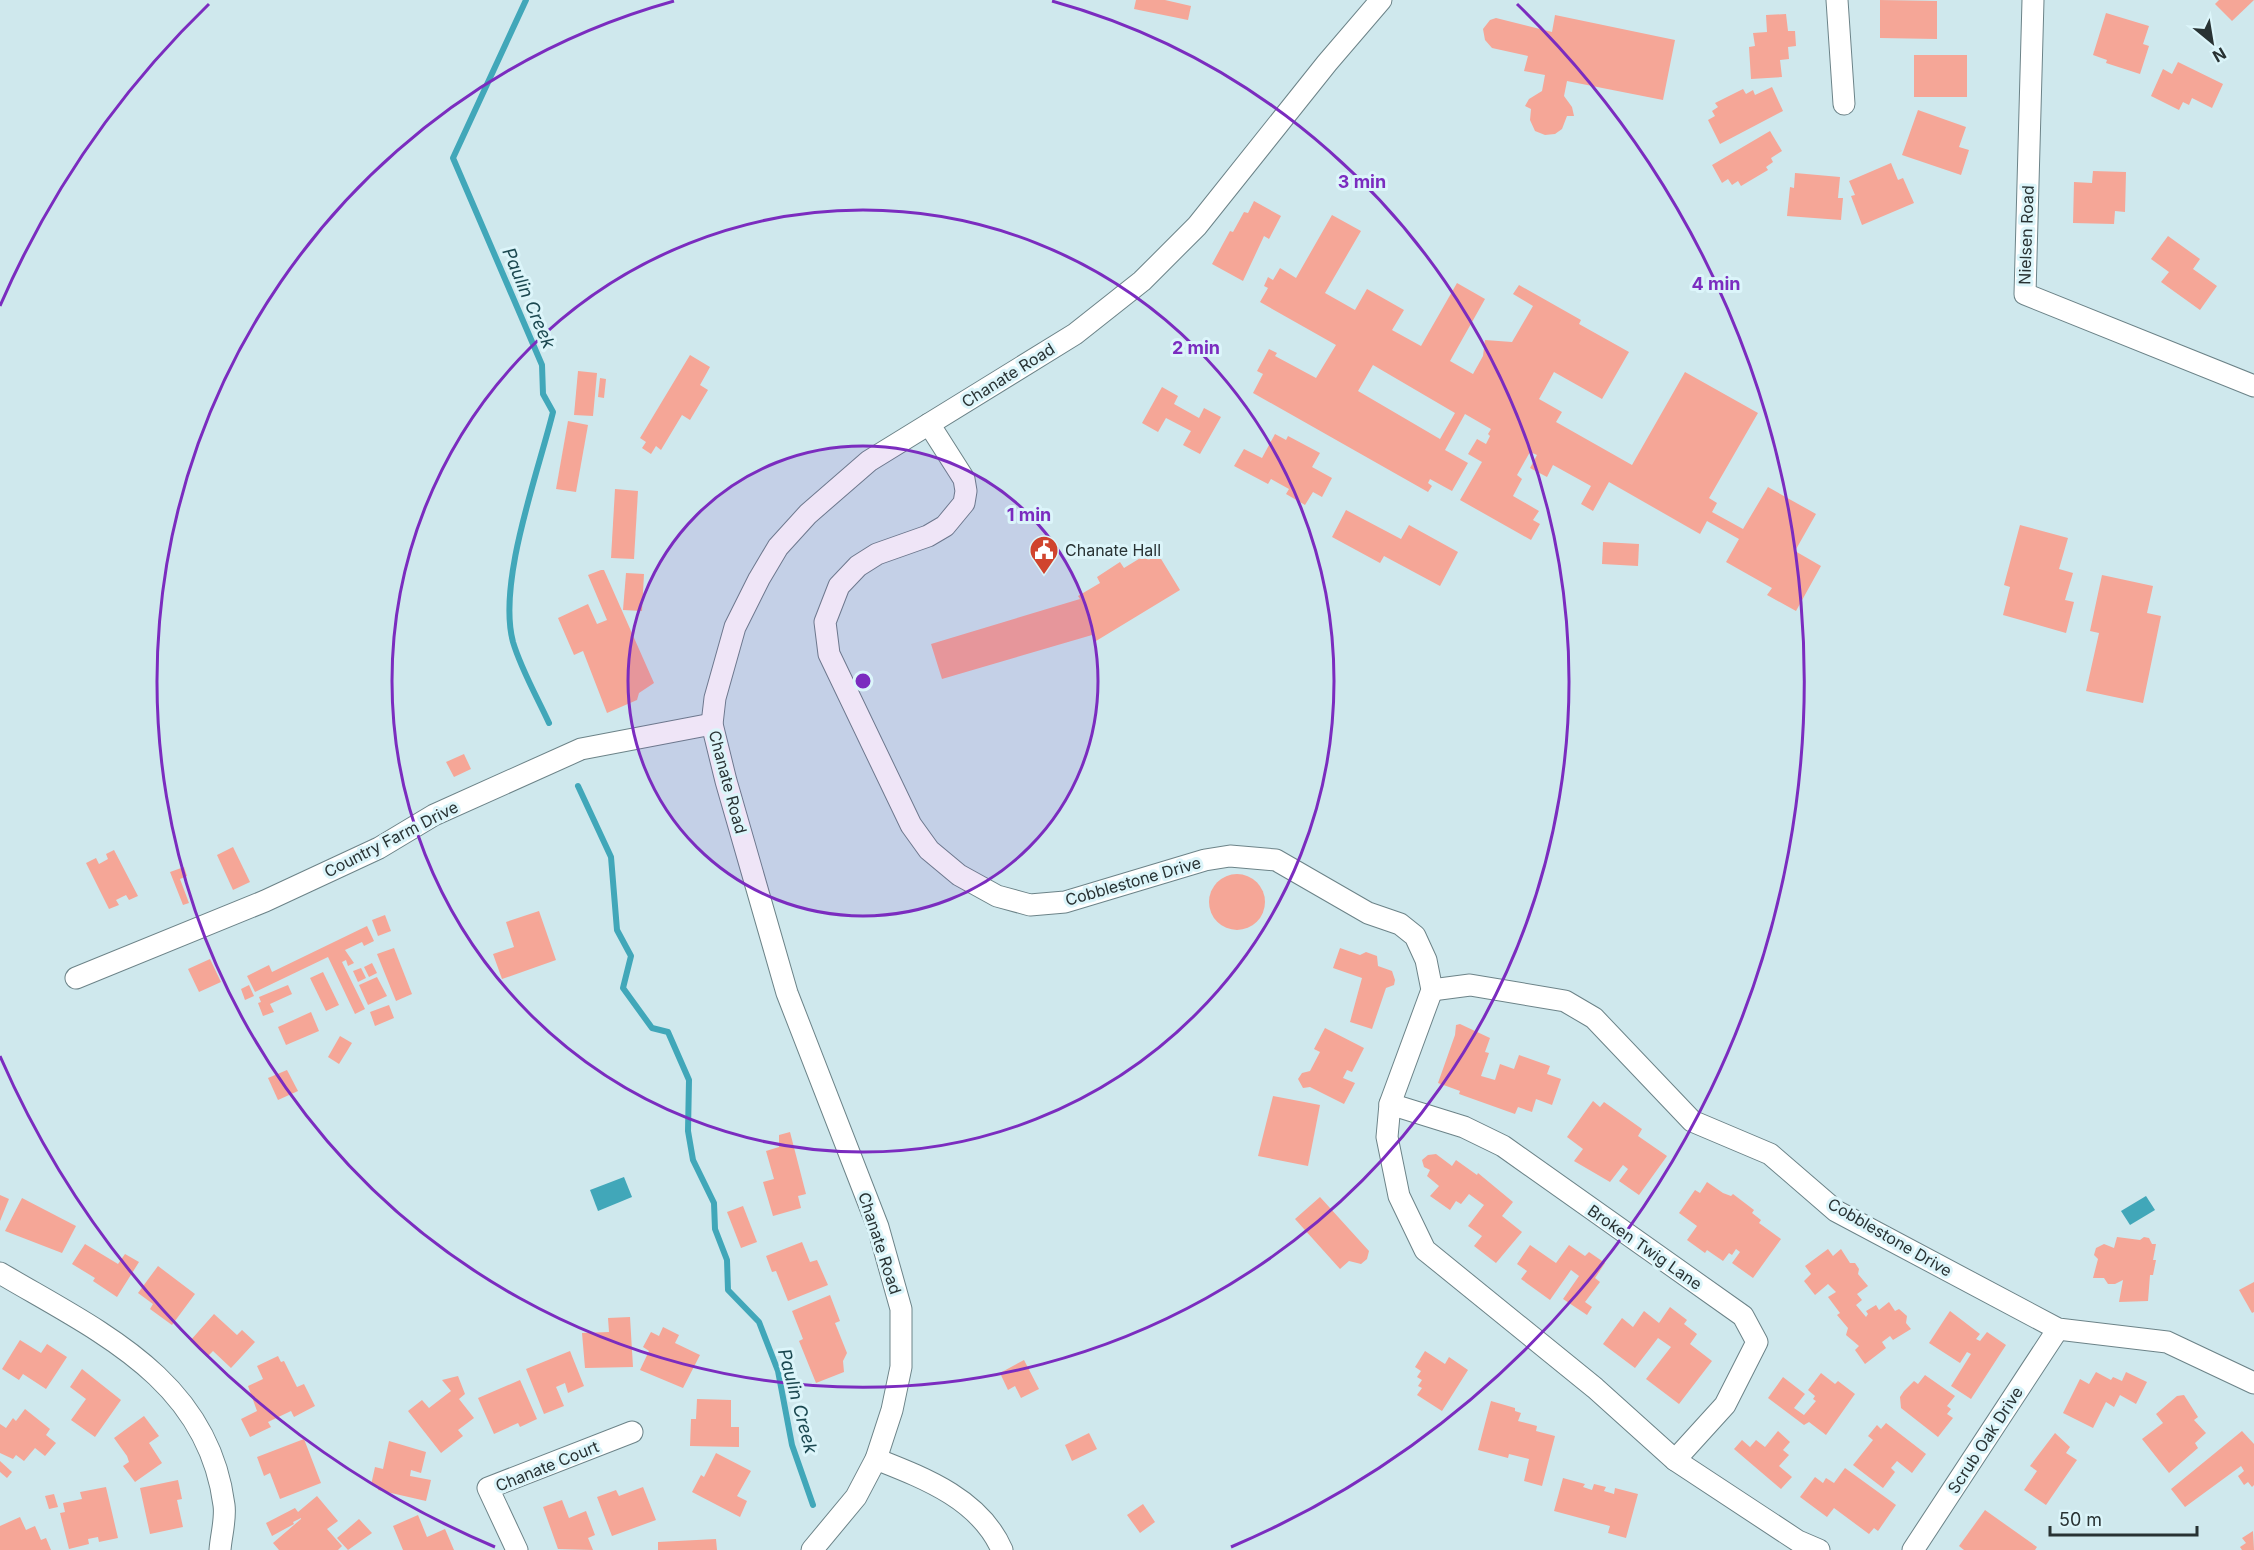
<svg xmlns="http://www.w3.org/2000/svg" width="2254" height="1550" font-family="Inter,sans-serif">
<rect width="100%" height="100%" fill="#cfe8ed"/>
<g fill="#41a7b9">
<polygon points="624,1177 632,1197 598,1211 590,1190"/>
<polygon points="2146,1196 2155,1210 2130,1225 2121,1211"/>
</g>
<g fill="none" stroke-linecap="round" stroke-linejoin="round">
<g stroke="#41a7b9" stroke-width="6">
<path d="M526,0l-73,158 89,207 1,29 10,18c-15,61 -56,171 -40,230 8,27 24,55 36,81"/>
<polyline points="578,786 611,857 617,930 631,956 623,988 652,1028 668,1032 689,1080 688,1131 693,1160 714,1203 715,1229 727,1260 728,1290 759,1322 778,1371 792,1445 813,1505"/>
</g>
</g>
<g fill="#f5a697" fill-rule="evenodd">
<polygon points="1136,0 1165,0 1191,6 1188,20 1134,9"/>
<polygon points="1880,0 1937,1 1937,39 1880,38"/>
<polygon points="2219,0 2254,0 2232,21 2215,4"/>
<polygon points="2106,13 2149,26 2143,44 2149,46 2140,74 2106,63 2107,60 2093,55"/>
<polygon points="1786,14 1788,31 1795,31 1796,46 1788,47 1789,59 1780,60 1782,77 1751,79 1749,47 1755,46 1753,33 1767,32 1766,15"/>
<polygon points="1555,15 1675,40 1663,100 1567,81 1564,96 1572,107 1574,116 1567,116 1562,129 1555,134 1545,135 1535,131 1530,120 1531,109 1525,106 1529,99 1542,91 1545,75 1524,71 1528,56 1492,48 1485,40 1483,29 1490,20 1496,18 1552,32"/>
<rect x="1914" y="55" width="53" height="42"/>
<polygon points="2178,62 2223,84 2212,108 2192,98 2189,105 2183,102 2179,110 2151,96 2163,69 2172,74"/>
<polygon points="1772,87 1783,111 1720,144 1708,120 1715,116 1712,111 1718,107 1715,103 1743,89 1746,94 1753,90 1755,95"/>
<polygon points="1918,110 1966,127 1959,147 1969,150 1961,175 1902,155"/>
<polygon points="1770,131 1782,151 1771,158 1773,162 1766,167 1768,170 1741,186 1738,181 1732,185 1728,179 1722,183 1712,165"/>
<polygon points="1891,163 1898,180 1903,178 1914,203 1862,225 1851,196 1855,195 1849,181"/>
<polygon points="2093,171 2126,172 2125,212 2115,211 2114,224 2073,223 2074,182 2092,183"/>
<polygon points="1795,173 1840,177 1838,198 1843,198 1841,220 1787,216 1790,187 1794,188"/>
<polygon points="1254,201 1281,216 1269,239 1264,236 1243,281 1212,264 1230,231 1233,232 1244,212 1248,213"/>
<path d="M1332,215l29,16 -36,62 30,17 12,-21 37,21 -12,20 29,16 36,-63 28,16 -35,62 23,13 10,-18 2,-16 27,2 21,-36 -20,-12 6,-9 62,35 -2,4 50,28 -27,47 -48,-27 -15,27 23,13 -6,10 76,43 53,-93 73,41 -49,85 8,5 -5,9 31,17 25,-42 48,27 -21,37 26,15 -25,45 -29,-16 5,-7 -46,-26 13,-23 -32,-18 -7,13 -91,-52 -16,29 -12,-7 10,-18 -38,-21 -6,12 -17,-9 7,-13 -7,-3 -13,23 5,4 -9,17 26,15 -6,9 7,4 -9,16 -71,-40 22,-38 -14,-8 9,-15 9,5 4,-8 -2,-2 3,-5 -26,-15 -20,36 23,13 -16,28 -22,-12 -2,4 4,3 -4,6 -175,-99 10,-19 -6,-3 12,-22 8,4 -2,3 41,22 20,-33 -76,-43 8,-14 -4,-2 4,-9 5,3 7,-12 16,10zM1373,365l82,48 -15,26 -82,-48z"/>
<polygon points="2168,236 2200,259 2193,269 2217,286 2200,310 2161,282 2169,272 2151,259"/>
<polygon points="690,355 710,367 700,385 708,390 690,420 682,415 661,450 656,446 651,454 642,448 646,442 640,438"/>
<polygon points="578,371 597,373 593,416 574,415"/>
<polygon points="600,378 606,379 604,398 598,397"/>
<polygon points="1162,387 1178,396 1174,404 1199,418 1204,408 1221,417 1200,454 1183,445 1191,431 1166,418 1158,432 1142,423"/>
<polygon points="568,421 588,425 576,492 556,489"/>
<polygon points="1275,434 1286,440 1288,436 1320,453 1312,467 1332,478 1322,497 1313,492 1305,505 1286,494 1289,489 1271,479 1268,484 1234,466 1244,449 1262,458"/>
<polygon points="615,489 638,491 634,559 611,558"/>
<polygon points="1346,510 1401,539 1409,525 1458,552 1440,586 1384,556 1380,563 1332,537"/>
<polygon points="2020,525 2068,538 2059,569 2073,573 2065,600 2074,602 2066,633 2003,615 2010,587 2004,585"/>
<polygon points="1603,542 1639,544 1638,566 1602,564"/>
<polygon points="1155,549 1180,590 1096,641 1092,635 942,679 931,644 1080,599 1078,596 1100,583 1097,577 1120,562 1124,568"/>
<polygon points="601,570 604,570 654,683 639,693 637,700 607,713 583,651 574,655 558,618 588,604 597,624 607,620 588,575"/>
<polygon points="626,573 644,574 642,611 623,610"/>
<polygon points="2102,575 2153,586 2147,613 2161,616 2143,703 2086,691 2099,633 2090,631"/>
<polygon points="464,754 471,769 454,777 446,762"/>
<polygon points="233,847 250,882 233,890 217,855"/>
<polygon points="114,850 138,896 129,900 126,895 116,900 119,905 109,909 86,863 96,858 99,864 108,859 106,854"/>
<polygon points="184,867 187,876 180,879 189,903 183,905 170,872"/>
<circle cx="1237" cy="902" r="28"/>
<polygon points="539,911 556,960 502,979 493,954 514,947 506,922"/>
<polygon points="385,915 391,931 378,936 372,920"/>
<polygon points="367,926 374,941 364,946 362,942 345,950 354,963 348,966 346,960 342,962 365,1009 355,1014 328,957 255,992 247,976 269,965 272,972"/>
<polygon points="394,948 412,994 396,1001 377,954"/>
<polygon points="1340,948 1360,955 1366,952 1377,956 1378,966 1392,971 1395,980 1394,985 1386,988 1372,1029 1350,1022 1362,978 1333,968"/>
<polygon points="210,959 221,982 199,992 188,969"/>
<polygon points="372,963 377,973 369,977 364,967"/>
<polygon points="361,968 366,978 358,982 353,971"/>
<polygon points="323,972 339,1005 326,1011 310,978"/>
<polygon points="377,977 387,996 368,1005 359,985"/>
<polygon points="249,985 254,996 245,1000 241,989"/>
<polygon points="288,985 292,994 270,1004 274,1012 263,1016 258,1003 261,1002 259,997"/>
<polygon points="389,1005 394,1018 375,1026 370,1012"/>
<polygon points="311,1012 319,1031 286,1045 278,1027"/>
<polygon points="1460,1024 1490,1038 1485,1052 1489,1053 1481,1076 1495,1080 1500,1064 1514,1069 1519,1055 1550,1066 1547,1074 1561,1079 1552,1105 1536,1099 1532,1112 1518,1107 1515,1114 1459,1094 1460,1091 1438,1083 1455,1035 1456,1025"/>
<polygon points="1325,1028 1364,1048 1352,1072 1347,1070 1343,1078 1355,1083 1344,1104 1310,1087 1303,1088 1298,1079 1302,1073 1310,1071 1320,1052 1314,1049"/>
<polygon points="340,1036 352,1043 339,1064 328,1057"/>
<polygon points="287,1070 298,1091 278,1100 268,1078"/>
<polygon points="1273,1096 1320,1105 1308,1166 1258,1156"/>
<polygon points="1593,1101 1600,1107 1604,1102 1642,1129 1638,1136 1667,1156 1639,1195 1619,1181 1628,1169 1623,1165 1610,1182 1574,1161 1583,1149 1567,1137"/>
<polygon points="790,1132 806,1194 798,1196 801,1208 773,1216 763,1182 774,1179 766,1151 779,1147 779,1135"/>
<polygon points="1436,1154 1452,1166 1456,1160 1477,1175 1478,1173 1513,1202 1502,1216 1522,1232 1496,1263 1474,1246 1482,1236 1468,1226 1484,1205 1469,1194 1461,1204 1456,1201 1450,1210 1430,1196 1439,1186 1427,1176 1430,1170 1424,1167 1422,1160 1428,1155"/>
<polygon points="1707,1182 1723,1193 1731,1196 1733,1194 1754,1210 1752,1213 1761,1220 1759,1223 1781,1239 1753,1278 1732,1263 1740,1252 1736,1249 1732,1255 1729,1253 1723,1261 1707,1250 1705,1253 1687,1240 1697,1226 1679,1213 1695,1190 1700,1193"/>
<polygon points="0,1195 9,1199 0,1221"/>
<polygon points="1320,1197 1369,1251 1367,1259 1361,1264 1349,1261 1340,1269 1295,1219"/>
<polygon points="22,1198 76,1226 62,1253 5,1231"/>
<polygon points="743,1206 757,1242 741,1248 727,1212"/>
<polygon points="2117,1237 2140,1240 2144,1237 2149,1238 2152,1244 2156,1244 2153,1260 2156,1260 2153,1275 2150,1275 2148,1301 2119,1302 2123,1280 2115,1284 2108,1284 2104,1278 2093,1278 2098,1259 2094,1255 2096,1248 2104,1244 2114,1248"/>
<polygon points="802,1242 810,1262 817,1260 828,1285 788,1301 776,1271 772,1272 766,1256"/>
<polygon points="85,1244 118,1264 125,1254 139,1262 117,1297 93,1281 95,1278 72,1264"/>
<polygon points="1530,1245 1556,1263 1569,1245 1585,1256 1589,1252 1605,1263 1595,1278 1600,1282 1585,1302 1592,1307 1587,1315 1563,1299 1579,1276 1571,1270 1550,1300 1521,1279 1527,1271 1517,1264"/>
<polygon points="1828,1249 1833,1256 1841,1249 1850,1263 1855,1263 1859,1269 1858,1274 1868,1286 1857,1294 1862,1300 1856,1305 1866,1317 1868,1314 1866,1311 1876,1305 1879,1310 1889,1302 1895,1311 1899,1309 1907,1316 1906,1323 1911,1329 1893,1340 1890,1336 1882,1342 1886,1348 1865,1364 1855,1350 1859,1346 1846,1335 1848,1328 1837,1315 1840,1313 1828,1297 1836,1292 1828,1284 1815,1295 1804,1281 1811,1274 1805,1266"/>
<polygon points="158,1266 195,1294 172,1325 150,1309 153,1304 138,1293"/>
<polygon points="2254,1282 2254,1312 2252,1313 2239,1290"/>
<polygon points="830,1295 840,1321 835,1323 847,1353 843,1361 844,1372 816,1383 799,1341 803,1339 792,1311"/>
<polygon points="1670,1307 1687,1320 1684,1324 1697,1334 1690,1344 1712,1361 1679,1404 1646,1379 1671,1347 1658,1338 1635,1368 1603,1344 1622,1318 1633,1327 1644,1311 1659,1323"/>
<polygon points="1950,1311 1980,1334 1976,1339 1980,1341 1987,1332 2006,1345 1971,1399 1951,1386 1971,1354 1967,1352 1960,1363 1929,1343"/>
<polygon points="214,1314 237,1335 242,1330 255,1342 231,1368 213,1351 207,1357 190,1341"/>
<polygon points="630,1317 633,1367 585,1368 582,1333 609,1332 608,1318"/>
<polygon points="663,1327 679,1335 675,1343 700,1355 683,1388 640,1370 649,1351 643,1347 651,1332 659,1336"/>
<polygon points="20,1340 41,1353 47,1344 67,1357 46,1389 23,1374 19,1380 2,1369"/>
<polygon points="570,1351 584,1386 568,1393 565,1383 556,1387 564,1406 544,1414 526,1369"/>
<polygon points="1425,1351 1445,1364 1449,1357 1468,1370 1442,1411 1417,1395 1422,1388 1418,1386 1422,1380 1417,1377 1421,1371 1415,1367"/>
<polygon points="278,1356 281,1362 284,1361 297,1387 304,1384 315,1406 294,1417 291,1411 268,1422 271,1427 250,1437 241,1419 257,1411 248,1386 263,1379 257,1366"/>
<polygon points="1024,1360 1039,1389 1021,1398 1015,1386 1008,1390 1000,1373"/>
<polygon points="82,1369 121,1400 95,1437 71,1420 86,1399 70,1387"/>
<polygon points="2096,1372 2111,1380 2113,1377 2122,1381 2126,1372 2147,1382 2136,1404 2120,1395 2114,1407 2106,1402 2093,1428 2063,1413 2080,1379 2089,1384"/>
<polygon points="1821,1373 1835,1384 1838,1381 1855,1394 1826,1435 1809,1422 1804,1425 1768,1398 1783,1377 1805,1394 1794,1408 1804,1415 1816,1401 1813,1399 1815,1396 1808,1390"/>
<polygon points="1925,1375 1955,1396 1947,1406 1951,1409 1947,1414 1953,1418 1938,1437 1901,1408 1900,1397 1904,1391 1914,1381 1918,1384"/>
<polygon points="458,1376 465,1394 459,1399 474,1418 458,1430 463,1436 441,1453 408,1411 422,1400 429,1408 451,1391 442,1380"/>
<polygon points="520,1380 537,1419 520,1427 518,1423 494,1434 478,1398"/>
<polygon points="2184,1395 2198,1417 2194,1420 2206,1433 2195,1443 2198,1448 2169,1473 2142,1439 2163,1423 2156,1414 2177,1396"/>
<polygon points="697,1399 731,1400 731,1427 739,1427 739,1447 690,1446 691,1419 696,1419"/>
<polygon points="1491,1401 1515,1408 1515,1411 1521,1413 1518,1421 1537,1426 1536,1431 1555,1436 1542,1486 1524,1481 1529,1459 1509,1454 1508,1458 1478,1450"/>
<polygon points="25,1409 50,1429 46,1435 56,1443 45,1456 35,1448 24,1461 16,1455 13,1459 0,1453 0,1424 6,1428 13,1418 16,1421"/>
<polygon points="144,1416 159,1436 149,1443 162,1463 135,1482 123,1466 129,1462 127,1456 114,1438"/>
<polygon points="1886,1423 1926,1454 1912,1473 1897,1461 1891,1468 1895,1472 1883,1488 1853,1465 1873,1440 1868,1436 1877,1425 1881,1429"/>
<polygon points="1778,1431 1790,1442 1783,1450 1789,1455 1779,1466 1792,1477 1781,1489 1734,1449 1742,1440 1750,1447 1756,1440 1765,1447"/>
<polygon points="2242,1431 2254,1444 2254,1485 2252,1487 2248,1482 2244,1485 2238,1476 2244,1471 2241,1466 2185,1507 2171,1489"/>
<polygon points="1089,1433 1097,1449 1072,1461 1065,1445"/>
<polygon points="2055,1433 2070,1447 2066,1453 2077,1460 2046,1505 2024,1490 2037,1471 2030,1466"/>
<polygon points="304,1439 321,1483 280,1499 270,1473 264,1476 257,1457"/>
<polygon points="389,1441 426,1452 421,1473 411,1470 410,1476 431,1480 426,1501 378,1490 379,1486 371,1485 375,1467 383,1469"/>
<polygon points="716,1453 751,1471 737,1496 747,1501 740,1517 692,1492 701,1475 704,1477"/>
<polygon points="0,1461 12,1472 7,1478 0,1472"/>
<polygon points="1845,1468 1896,1505 1878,1531 1874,1528 1869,1534 1834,1508 1827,1517 1800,1497 1815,1477 1823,1483 1826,1478 1834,1483"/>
<polygon points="1563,1478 1585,1484 1583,1487 1592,1490 1594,1484 1606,1487 1604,1491 1614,1494 1615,1488 1638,1494 1626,1538 1608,1533 1610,1526 1554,1511"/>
<polygon points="178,1480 182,1499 177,1500 183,1527 150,1534 140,1488"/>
<polygon points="106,1487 118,1538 99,1542 98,1537 88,1539 89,1544 69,1549 60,1513 65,1512 63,1503 82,1499 80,1492"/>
<polygon points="643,1487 656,1520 612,1536 597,1497 616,1490 619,1496"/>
<polygon points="54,1494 58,1507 49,1509 45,1496"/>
<polygon points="317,1496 338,1521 327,1529 342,1546 338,1550 279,1550 273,1543 301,1519 301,1518 293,1522 294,1524 272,1536 266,1523 295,1508 298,1512"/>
<polygon points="562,1500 569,1518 586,1511 595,1535 588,1538 593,1550 558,1549 543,1507"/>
<polygon points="1143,1504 1155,1522 1140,1533 1127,1515"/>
<polygon points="1985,1510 2037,1547 2035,1550 1964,1550 1959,1546"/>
<polygon points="418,1515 427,1537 445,1529 454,1550 403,1550 393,1526"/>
<polygon points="20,1517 26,1530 35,1526 41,1540 46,1538 51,1550 0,1550 0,1526"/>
<polygon points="359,1519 372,1533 348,1550 337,1538"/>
<polygon points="2253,1531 2254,1550 2242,1550 2240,1547 2246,1543 2242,1538"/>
<polygon points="716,1539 717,1550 658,1550 658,1542"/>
</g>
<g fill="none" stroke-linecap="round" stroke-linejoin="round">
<g stroke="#6c8388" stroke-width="23">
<g id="minor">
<polyline points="1837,0 1844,104"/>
<polyline points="2033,0 2025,294 2254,386"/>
<polyline points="929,424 964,479 966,491 964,503 945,526 928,536 877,554 858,566 839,586 825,622 829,654 911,825 929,850 959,875 997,896 1030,905 1065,902 1205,860 1230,856 1276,860 1368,913 1400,924 1415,936 1426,960 1432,990 1390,1104 1387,1137 1399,1196 1425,1250 1595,1388 1675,1460 1798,1541 1819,1550"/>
<polyline points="76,978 265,901 379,848 434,815 581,749 712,724"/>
<polyline points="1432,990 1470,985 1565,1001 1594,1018 1692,1121 1770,1154 1836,1211 2058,1329 2167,1342 2254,1383"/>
<polyline points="1390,1104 1464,1127 1503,1146 1743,1316 1757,1342 1725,1405 1675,1460"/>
<path d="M0,1273c98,58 208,106 224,232 2,14 -3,31 -4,45"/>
<path d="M876,1459c48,19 104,40 126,91"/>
<polyline points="517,1550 488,1488 632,1432"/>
<polyline points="812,1550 856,1497 876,1459 892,1410 901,1367 901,1309 878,1227 787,993 726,781 712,724 715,698 735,627 759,579 778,547 808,514 869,461 1075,334 1142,281 1197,226 1327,63 1381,0"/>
<polyline points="1913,1550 2058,1329"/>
</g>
</g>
<use href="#minor" stroke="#fff" stroke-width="21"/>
</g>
<circle cx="863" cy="681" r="235" fill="#7b2cbf" fill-opacity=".12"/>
<g fill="none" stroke="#7b2cbf" stroke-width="3">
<circle cx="863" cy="681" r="235"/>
<circle cx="863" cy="681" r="471"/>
<path d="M1052 1A706 706 0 1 1 674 1"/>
<path d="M495 1547A941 941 0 0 1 0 1056M0 306A941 941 0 0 1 209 4M1517 4A941 941 0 0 1 1231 1547"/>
</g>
<defs>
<g id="civic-pin" transform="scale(1.5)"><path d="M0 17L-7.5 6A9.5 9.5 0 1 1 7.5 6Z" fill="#d0442e" stroke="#dcf5fa"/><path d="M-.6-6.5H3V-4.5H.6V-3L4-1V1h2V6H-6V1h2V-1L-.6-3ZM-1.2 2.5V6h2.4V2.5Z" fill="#fff"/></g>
</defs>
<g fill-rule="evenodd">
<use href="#civic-pin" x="1044" y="550"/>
</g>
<g text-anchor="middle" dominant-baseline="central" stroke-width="6" stroke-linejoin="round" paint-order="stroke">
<g font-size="16" fill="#283233" stroke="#dcf5fa">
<text transform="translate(2026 235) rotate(-88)">Nielsen Road</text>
<text transform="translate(1008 375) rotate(-32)">Chanate Road</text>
<text transform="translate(728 782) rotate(75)">Chanate Road</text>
<text transform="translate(391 839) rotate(-27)">Country Farm Drive</text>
<text transform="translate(1133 881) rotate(-16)">Cobblestone Drive</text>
<text transform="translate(1890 1237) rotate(30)">Cobblestone Drive</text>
<text transform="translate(880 1243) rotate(72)">Chanate Road</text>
<text transform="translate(1645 1247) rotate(35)">Broken Twig Lane</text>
<text transform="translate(1985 1440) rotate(-57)">Scrub Oak Drive</text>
<text transform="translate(547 1466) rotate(-22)">Chanate Court</text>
</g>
<g font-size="16" fill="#283233" stroke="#dcf5fa" text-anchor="start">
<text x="1065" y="550">Chanate Hall</text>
</g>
<g font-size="18" font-style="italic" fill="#1b4850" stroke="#dcf5fa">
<text transform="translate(529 298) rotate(67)">Paulin Creek</text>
<text transform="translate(798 1401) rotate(75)">Paulin Creek</text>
</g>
</g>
<circle cx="863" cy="681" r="9" fill="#7b2cbf" stroke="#dcf5fa" stroke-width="3"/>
<g font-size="18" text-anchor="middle" font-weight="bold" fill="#7b2cbf" stroke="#dcf5fa" stroke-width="6" stroke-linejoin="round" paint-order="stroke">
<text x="1362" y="188">3 min</text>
<text x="1716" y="290">4 min</text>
<text x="1196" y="354">2 min</text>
<text x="1029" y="521">1 min</text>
</g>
<g transform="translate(2212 42) rotate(150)" stroke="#dcf5fa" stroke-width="4.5" paint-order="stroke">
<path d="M0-4.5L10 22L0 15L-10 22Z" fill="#283233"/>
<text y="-9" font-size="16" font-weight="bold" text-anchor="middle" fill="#283233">N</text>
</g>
<path d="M2050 1526v9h147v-9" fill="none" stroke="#283233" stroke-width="3"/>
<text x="2059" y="1526" font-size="18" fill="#283233" stroke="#dcf5fa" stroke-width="4.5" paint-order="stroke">50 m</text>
</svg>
